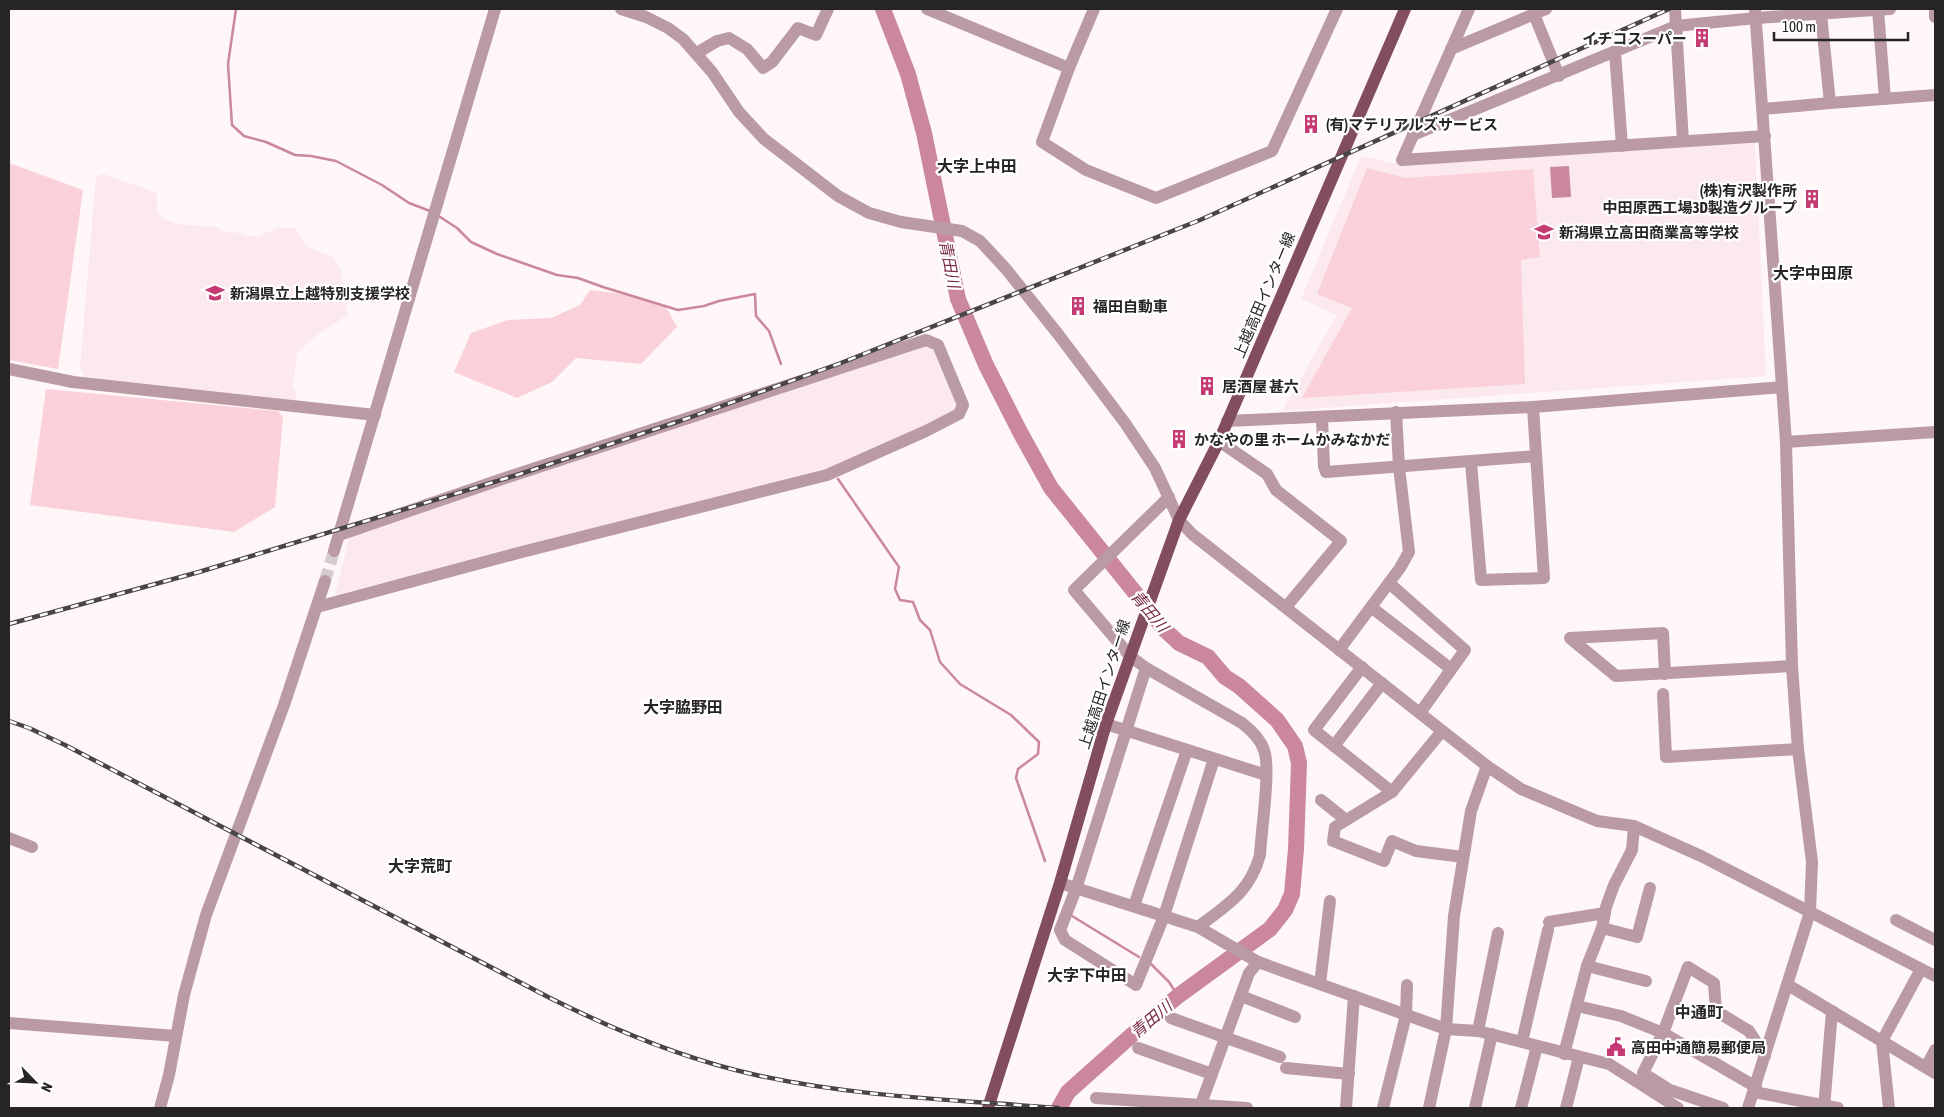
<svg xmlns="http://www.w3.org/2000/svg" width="1944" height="1117" font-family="'Asap Condensed','Noto Sans JP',sans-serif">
<rect width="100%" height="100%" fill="#fff6f8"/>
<g fill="#fbe9ee">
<polygon points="1755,143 1766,376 1282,411 1337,315 1301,299 1361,156 1403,165"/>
<polygon points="104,174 157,193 157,211 163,218 176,224 217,227 222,231 240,233 245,236 259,236 277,228 295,228 307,246 333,257 341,271 348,315 318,334 297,353 293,385 297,395 295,400 85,377 80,367 96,176"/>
<polygon points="926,343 935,346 960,407 957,411 826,471 335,595 350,535"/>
</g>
<g fill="#fad0db">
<polygon points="9,163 83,190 58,369 9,360"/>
<polygon points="1367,168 1405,178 1533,169 1540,257 1521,260 1525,384 1302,398 1352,308 1317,294"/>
<polygon points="590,290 623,294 666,307 677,327 641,364 576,358 552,382 517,398 454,372 471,333 508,320 551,318 580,305"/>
<polygon points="46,389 278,411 283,417 275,507 234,532 30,505"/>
</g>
<polygon fill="#cb879b" points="1569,166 1571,197 1552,198 1550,167"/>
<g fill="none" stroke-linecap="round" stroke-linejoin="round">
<g stroke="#cb879b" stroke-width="2.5">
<polyline points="236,9 228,64 232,125 244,136 266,142 295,155 311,156 336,161 382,185 409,203 430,211"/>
<polyline points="437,215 457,228 471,242 497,254 557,275 578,278 603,287 678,310 704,306 719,301 755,294 756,316 769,331 781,364"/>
<polyline points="838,479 899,567 895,589 900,600 913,602 920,620 930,630 940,662 960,684 1011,715 1039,742 1038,754 1018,769 1016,778 1045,861"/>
<polyline points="1072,916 1139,957"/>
<polyline points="1150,963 1169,982 1178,996"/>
</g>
<polyline stroke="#cb879b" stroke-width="16" points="883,9 908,74 924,133 958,299 986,365 1020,432 1051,488 1165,630 1179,643 1208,657 1225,677 1239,686 1277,720 1295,746 1299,763 1296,849 1292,894 1285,910 1270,929 1178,996 1133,1034 1068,1092 1059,1108"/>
<polyline stroke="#d4ccce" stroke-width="12" stroke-dasharray="12 6" stroke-linecap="butt" points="325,581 334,551"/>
<g stroke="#ba9ba3" stroke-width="12">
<polyline points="621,9 646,17 668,28 683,39 712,72 739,112 764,139 838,196 869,213 901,222 962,231 980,241 1006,269 1058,334 1125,423 1155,468 1179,520 1192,534 1487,766 1521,789 1597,821 1634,826 1701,856 1935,976"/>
<polyline points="927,9 1069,68"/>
<polyline points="1094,9 1069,68 1042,142 1086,170 1156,198 1272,151 1337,9"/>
<polyline points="1469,9 1402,160 1765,136"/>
<polyline points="1675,9 1683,141"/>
<polyline points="1935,9 1935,17"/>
<polyline points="1878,10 1885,99"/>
<polyline points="1534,14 1559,76"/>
<polyline points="1821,14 1830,103"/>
<polyline points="1451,49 1546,9"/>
<polyline points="1615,52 1622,146"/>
<polyline points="697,53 717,41 729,38 747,49 763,68 772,62 798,28 816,35 828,9"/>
<polyline points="1763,109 1830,103 1935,95"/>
<polyline points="1413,135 1676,26 1756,18 1890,9"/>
<polyline points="9,369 73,382 375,415"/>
<polyline points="1322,417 1324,466 1326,472 1536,456"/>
<polyline points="1227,421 1533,407 1782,387"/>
<polyline points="1219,441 1267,474 1276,490 1341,541 1286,607"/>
<polyline points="1786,442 1935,432"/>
<polyline points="1471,462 1481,580 1544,578 1533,407"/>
<path d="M1169,497l-95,93 56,66 16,12 96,55c9,7 18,15 22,27 7,19 -3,82 -4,105 -10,37 -33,50 -62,72"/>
<polyline points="334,551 495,9"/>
<polyline points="1389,583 1465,650 1420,713"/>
<polyline points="317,607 518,553 827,475 926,431 959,414 963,405 938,345 926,340 508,477 339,535"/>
<polyline points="1371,607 1451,669"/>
<polyline points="1339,650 1400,568 1409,552 1399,467 1396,412"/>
<polyline points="1362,667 1314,730 1392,792 1442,731"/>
<polyline points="1146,668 1076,889 1060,930 1065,940 1136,985 1164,916 1214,759"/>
<polyline points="1665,674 1663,633 1570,638 1616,676 1792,666"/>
<polyline points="1663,694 1666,757 1798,749"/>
<polyline points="1106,724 1266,775"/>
<polyline points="1334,746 1382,683"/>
<polyline points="1392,792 1335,827 1333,841 1384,861 1392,841 1416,851 1463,857"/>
<polyline points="1321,800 1346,820"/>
<polyline points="9,838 32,847"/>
<polyline points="1060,883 1198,927 1258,962 1446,1029 1478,1031"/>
<polyline points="1134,906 1187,750"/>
<polyline points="1896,920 1935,940"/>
<polyline points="1549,922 1605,913"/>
<polyline points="1602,928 1637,937 1650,888"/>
<polyline points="1548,930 1522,1042 1609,1064 1678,1108"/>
<polyline points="1498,933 1478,1031 1522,1042"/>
<polyline points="1587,966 1646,981"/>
<polyline points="1320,984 1330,901"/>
<polyline points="1788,985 1935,1073"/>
<polyline points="1241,996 1295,1017"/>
<polyline points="1577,1006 1621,1016 1663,1033 1756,1087"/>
<polyline points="1171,1018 1280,1057"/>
<polyline points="9,1023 176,1036"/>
<polyline points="1138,1048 1212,1074"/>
<polyline points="1564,1054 1587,966 1602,928 1606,907 1614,885 1632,850 1634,826"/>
<polyline points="1926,1067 1935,1050"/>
<polyline points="1286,1068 1349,1074"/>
<polyline points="1754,1092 1838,1108"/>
<polyline points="1096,1098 1247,1108"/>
<polyline points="1201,1104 1249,973 1258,962"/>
<polyline points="160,1108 169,1075 184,995 206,915 284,705 325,581"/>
<polyline points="1346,1108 1354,996"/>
<polyline points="1383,1108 1406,1015 1407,985"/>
<polyline points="1429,1108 1446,1029 1454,916 1471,811 1487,766"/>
<polyline points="1475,1108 1492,1034"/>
<polyline points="1521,1108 1537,1046"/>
<polyline points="1566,1108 1579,1057"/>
<polyline points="1723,1108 1670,1090 1643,1073 1663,1033 1688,967 1714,983 1716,1011 1749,1031 1765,1056"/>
<polyline points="1748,1108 1810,912 1812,862 1798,749 1792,666 1786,442 1755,9"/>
<polyline points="1824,1108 1832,1011"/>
<polyline points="1889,1108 1882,1041 1921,969"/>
</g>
<polyline stroke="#824e5e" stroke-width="12" points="988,1108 1060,883 1106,724 1179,520 1219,441 1405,9"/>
<g stroke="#494546" stroke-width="4.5">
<g id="rail">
<polyline points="9,624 199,572 520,474 680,421 841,363 1200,220 1669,9"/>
<path d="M9,721l20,7 36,17 485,253c66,33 134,61 206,77 99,22 202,25 302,33"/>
</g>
</g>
<use href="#rail" stroke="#fff" stroke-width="2.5" stroke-dasharray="8" stroke-linecap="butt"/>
</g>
<defs>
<g id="building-bare" transform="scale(1.5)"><path d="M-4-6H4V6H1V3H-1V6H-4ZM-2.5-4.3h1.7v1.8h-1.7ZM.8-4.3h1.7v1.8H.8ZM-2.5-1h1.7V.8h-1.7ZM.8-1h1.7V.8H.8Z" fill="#c53a72" stroke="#fff" stroke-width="2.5" paint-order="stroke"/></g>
<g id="school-bare" transform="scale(1.5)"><path d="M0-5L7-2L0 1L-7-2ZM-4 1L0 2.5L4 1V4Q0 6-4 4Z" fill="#c53a72" stroke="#fff" stroke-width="2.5" paint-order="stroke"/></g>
<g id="civic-bare" transform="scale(1.5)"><path d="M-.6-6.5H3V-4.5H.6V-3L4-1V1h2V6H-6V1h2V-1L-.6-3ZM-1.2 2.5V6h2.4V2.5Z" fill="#c53a72" stroke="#fff" stroke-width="2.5" paint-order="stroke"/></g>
</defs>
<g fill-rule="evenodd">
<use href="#building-bare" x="1702" y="38"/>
<use href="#building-bare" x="1311" y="124"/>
<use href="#building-bare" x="1812" y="199"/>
<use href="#school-bare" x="1544" y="232"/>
<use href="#school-bare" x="215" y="293"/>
<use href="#building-bare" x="1078" y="306"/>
<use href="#building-bare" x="1207" y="386"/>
<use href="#building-bare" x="1179" y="439"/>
<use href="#civic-bare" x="1616" y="1047"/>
</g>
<g text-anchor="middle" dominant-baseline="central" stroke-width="4.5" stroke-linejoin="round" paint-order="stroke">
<g font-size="15" font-weight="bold" fill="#272425" stroke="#fff" text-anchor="start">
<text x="1687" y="38" text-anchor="end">イチコスーパー</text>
<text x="1326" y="124">(有)マテリアルズサービス</text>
<text x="1797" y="190" text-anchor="end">(株)有沢製作所<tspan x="1797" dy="17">中田原西工場3D製造グループ</tspan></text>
<text x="1559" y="232">新潟県立高田商業高等学校</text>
<text x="230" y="293">新潟県立上越特別支援学校</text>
<text x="1093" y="306">福田自動車</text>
<text x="1222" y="386">居酒屋 甚六</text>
<text x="1194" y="439">かなやの里 ホームかみなかだ</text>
<text x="1631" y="1047">高田中通簡易郵便局</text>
</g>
<g font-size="15" fill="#272425" stroke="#fff">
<text transform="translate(1264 295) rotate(-67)">上越高田インター線</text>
<text transform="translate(1104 684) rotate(-72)">上越高田インター線</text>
</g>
<g font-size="16" font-weight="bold" fill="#272425" stroke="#fff">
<text x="977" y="166">大字上中田</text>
<text x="1813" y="273">大字中田原</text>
<text x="683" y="707">大字脇野田</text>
<text x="420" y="866">大字荒町</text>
<text x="1087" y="975">大字下中田</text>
<text x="1699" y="1012">中通町</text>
</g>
<g font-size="16" font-style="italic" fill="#7b2a48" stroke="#fff">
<text transform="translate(950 264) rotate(79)">青田川</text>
<text transform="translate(1150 611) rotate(50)">青田川</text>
<text transform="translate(1151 1019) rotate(-40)">青田川</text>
</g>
</g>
<rect width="1944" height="1117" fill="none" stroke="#272425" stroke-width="20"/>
<g transform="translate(35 1082) rotate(114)" stroke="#ffffff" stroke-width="4" paint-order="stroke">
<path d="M0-4L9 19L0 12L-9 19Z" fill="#272425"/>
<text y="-8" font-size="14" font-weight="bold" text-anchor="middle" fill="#272425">N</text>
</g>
<path d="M1774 32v8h134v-8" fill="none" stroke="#272425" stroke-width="2.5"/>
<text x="1782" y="32" font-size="15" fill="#272425" stroke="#ffffff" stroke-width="4" paint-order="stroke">100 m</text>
</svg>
